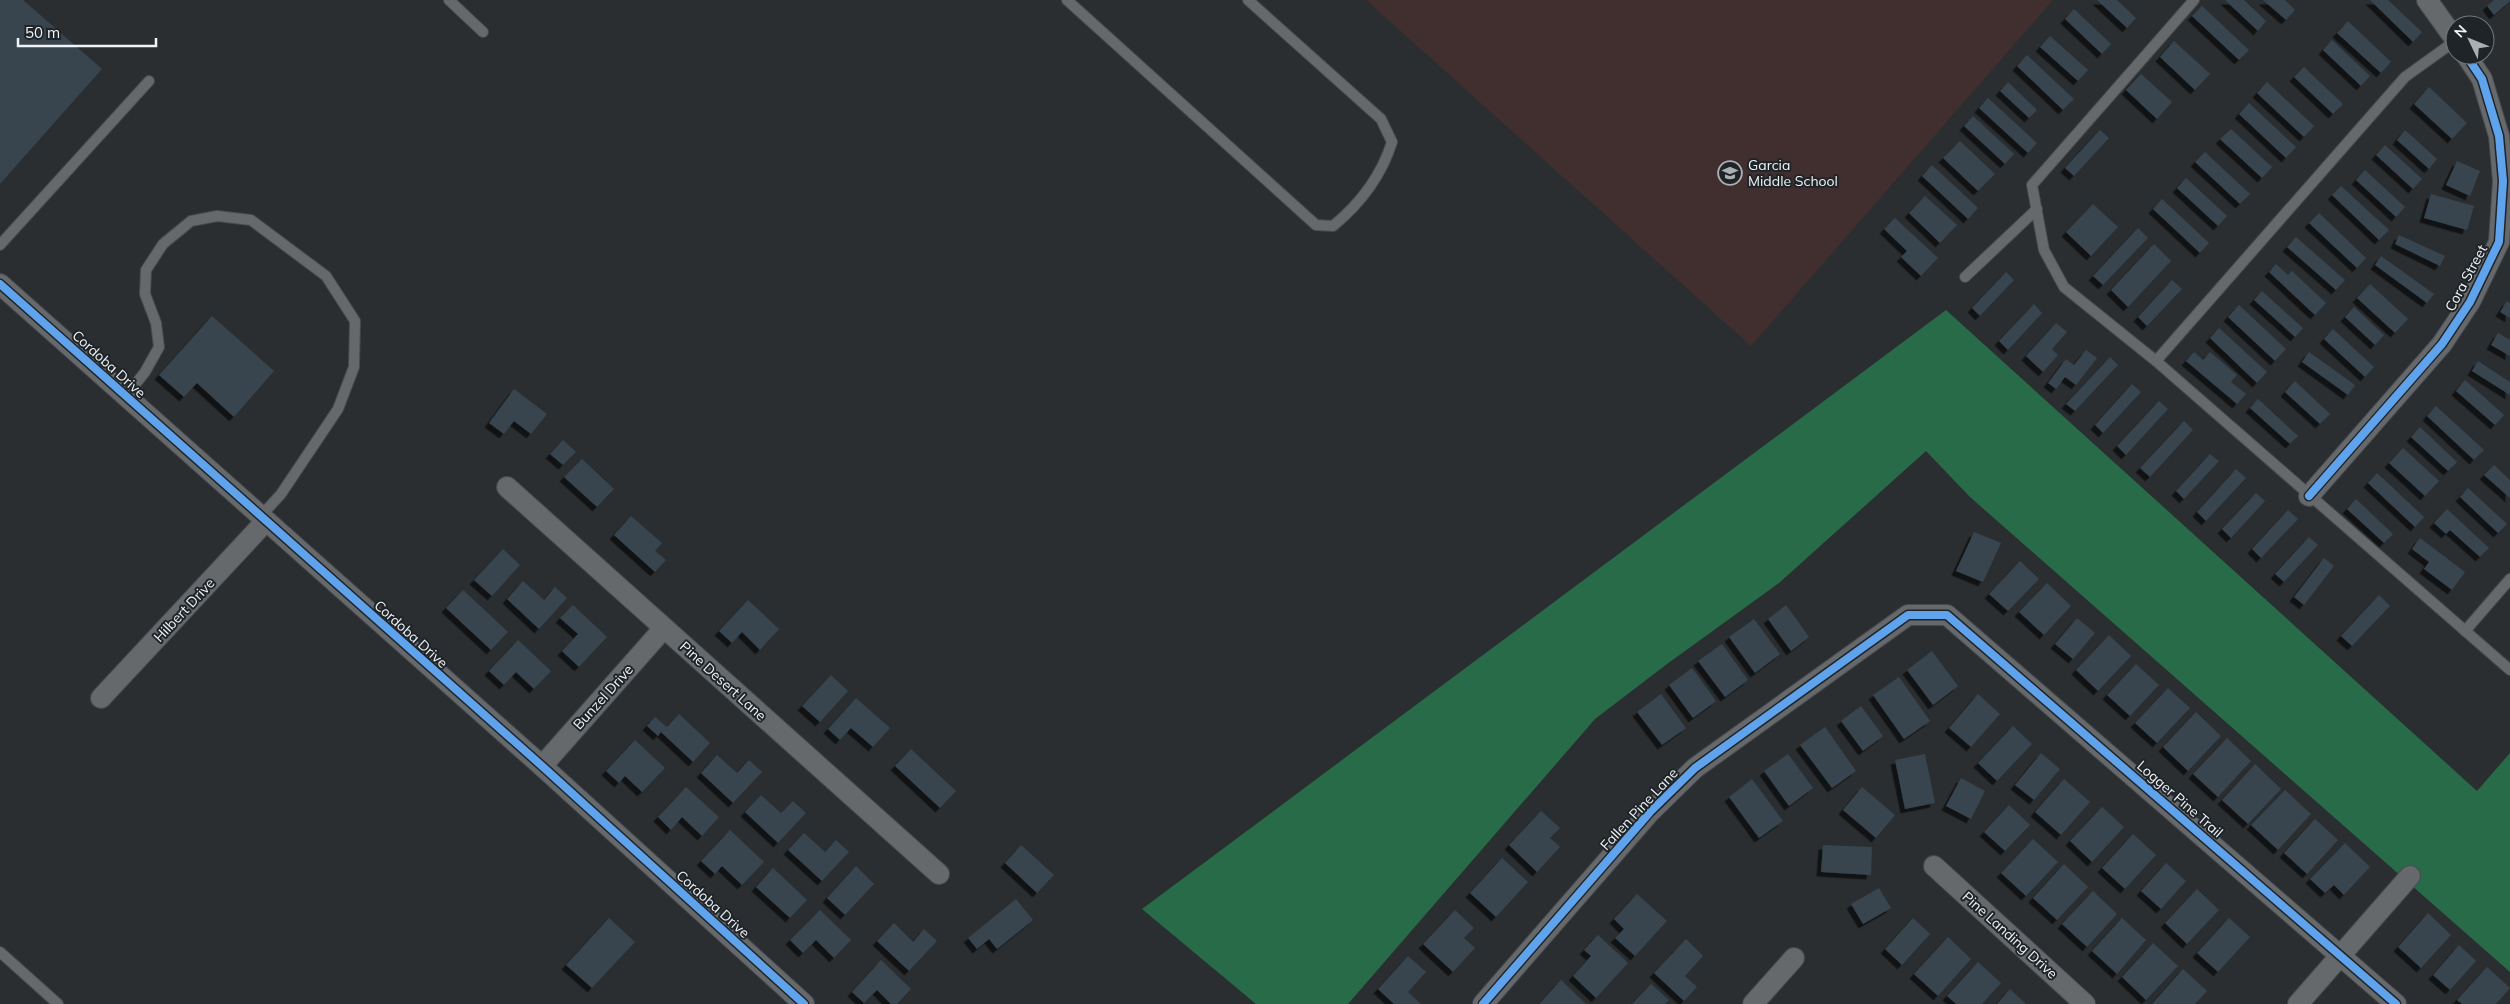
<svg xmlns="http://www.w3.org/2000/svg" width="2510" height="1004" font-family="Mulish,sans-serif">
<defs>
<filter id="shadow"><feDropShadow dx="-4.5" dy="4.5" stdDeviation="0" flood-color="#0009"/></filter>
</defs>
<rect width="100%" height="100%" fill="#2b2e30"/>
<polygon fill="#402f2e" points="1366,0 2053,0 1751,346"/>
<polygon fill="#286b49" points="1946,310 2477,791 2510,753 2510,972 1970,497 1926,451 1779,583 1667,664 1595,719 1348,1004 1256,1004 1142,909"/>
<g fill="#37454f" filter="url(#shadow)">
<polygon points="0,0 23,0 102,69 0,184"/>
<polygon points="2097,0 2117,0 2136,18 2127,28"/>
<polygon points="2225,0 2244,0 2266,21 2258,31"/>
<polygon points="2263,0 2285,0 2295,10 2286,20"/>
<polygon points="2370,0 2388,0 2422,32 2413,42"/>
<polygon points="2494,0 2510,0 2510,1 2494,15 2487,6"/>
<polygon points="2202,6 2249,50 2239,60 2192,16"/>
<polygon points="2074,9 2111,44 2102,54 2065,19"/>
<polygon points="2348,21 2391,62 2381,73 2337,33"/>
<polygon points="2050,36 2088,70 2078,81 2040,47"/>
<polygon points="2332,40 2370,76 2361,86 2323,50"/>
<polygon points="2174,41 2210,74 2195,90 2160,57"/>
<polygon points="2027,55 2074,99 2063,110 2017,66"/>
<polygon points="2304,67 2343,104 2333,114 2294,77"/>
<polygon points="2141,74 2172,102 2157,119 2126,90"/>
<polygon points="2008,82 2037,110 2029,118 2000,91"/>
<polygon points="2267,82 2314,126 2304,137 2257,93"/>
<polygon points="2429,87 2467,123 2452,139 2414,104"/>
<polygon points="1988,98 2037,143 2028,153 1979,108"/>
<polygon points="2249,103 2296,147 2286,158 2239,114"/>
<polygon points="1973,116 2014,154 2005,164 1964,126"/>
<polygon points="2231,129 2272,167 2262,178 2220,139"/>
<polygon points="2100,130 2109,138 2074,176 2065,168"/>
<polygon points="2405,130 2437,159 2429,169 2397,140"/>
<polygon points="1960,141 1995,174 1978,191 1943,158"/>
<polygon points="2385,145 2422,179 2413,189 2376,155"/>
<polygon points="2205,152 2250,194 2240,204 2195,162"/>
<polygon points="2457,161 2480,171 2470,196 2446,185"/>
<polygon points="1932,165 1978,208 1968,219 1922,176"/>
<polygon points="2365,170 2405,207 2396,217 2356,180"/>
<polygon points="2186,178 2227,216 2218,226 2177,188"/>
<polygon points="2341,186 2389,230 2379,240 2332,195"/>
<polygon points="2431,194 2474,206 2467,230 2424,218"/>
<polygon points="1925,196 1957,225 1940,243 1909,213"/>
<polygon points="2162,199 2209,243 2200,253 2153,209"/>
<polygon points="2093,204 2118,227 2091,256 2066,232"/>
<polygon points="2319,213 2366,258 2357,268 2309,223"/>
<polygon points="1895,218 1938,258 1921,276 1901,257 1907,251 1884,229"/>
<polygon points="2138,228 2148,238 2103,285 2093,276"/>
<polygon points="2399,235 2445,256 2440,266 2395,244"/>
<polygon points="2296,237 2345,280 2336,290 2287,247"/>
<polygon points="2154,244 2171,261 2128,307 2111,290"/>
<polygon points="2381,256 2434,294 2427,303 2375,265"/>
<polygon points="2276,264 2288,275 2292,271 2326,303 2315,315 2269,272"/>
<polygon points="2006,272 2014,280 1980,316 1972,308"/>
<polygon points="2172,280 2182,289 2147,326 2138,317"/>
<polygon points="2370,284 2408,319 2395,333 2357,298"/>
<polygon points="2262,291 2303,328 2295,337 2254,300"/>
<polygon points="2507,301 2510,303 2510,318 2500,312"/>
<polygon points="2034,304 2042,313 2008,350 1999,341"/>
<polygon points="2239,305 2286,349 2275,361 2228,317"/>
<polygon points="2354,307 2384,335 2375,345 2345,317"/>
<polygon points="212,316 274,371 234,417 197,383 184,397 159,375"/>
<polygon points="2056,323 2067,332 2052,349 2058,355 2043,372 2026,356"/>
<polygon points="2219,328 2267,372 2257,383 2210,338"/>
<polygon points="2333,329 2374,367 2365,377 2324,339"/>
<polygon points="2498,333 2510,340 2510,356 2491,345"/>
<polygon points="2086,350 2097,358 2076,385 2065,377 2056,389 2048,383 2066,359 2074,365"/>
<polygon points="2194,352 2203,360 2210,352 2237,375 2231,382 2246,394 2237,404 2186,361"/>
<polygon points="2309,352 2355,385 2348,395 2302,362"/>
<polygon points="2110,357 2118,365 2075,411 2066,404"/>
<polygon points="2478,361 2510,382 2510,395 2472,371"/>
<polygon points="2465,380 2504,415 2495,425 2456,391"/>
<polygon points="2295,381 2330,414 2320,424 2285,392"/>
<polygon points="2132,384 2141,392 2103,433 2095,425"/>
<polygon points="514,389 547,414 531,434 514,421 504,434 489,423"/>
<polygon points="2258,399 2298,436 2290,444 2250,408"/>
<polygon points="2159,401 2168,409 2126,455 2117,446"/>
<polygon points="2436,406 2484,450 2474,460 2427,416"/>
<polygon points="2184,421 2193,430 2150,477 2140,468"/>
<polygon points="2420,427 2457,462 2448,471 2411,437"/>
<polygon points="563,440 576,452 563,465 550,454"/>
<polygon points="2403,448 2439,481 2425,496 2389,463"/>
<polygon points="2210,454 2219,461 2184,499 2176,491"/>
<polygon points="582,459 614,489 597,507 564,477"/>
<polygon points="2494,465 2510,480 2510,498 2484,475"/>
<polygon points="2236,469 2246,478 2206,521 2197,512"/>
<polygon points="2377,473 2424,517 2415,527 2368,483"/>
<polygon points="2468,488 2507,524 2498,533 2460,497"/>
<polygon points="2256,493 2265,501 2231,538 2222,529"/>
<polygon points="2356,499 2393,534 2384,543 2347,509"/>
<polygon points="2447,509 2489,548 2480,557 2450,530 2446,534 2434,523"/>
<polygon points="2288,510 2298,519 2261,558 2252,549"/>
<polygon points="631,516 662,543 655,551 666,560 655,572 614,535"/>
<polygon points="1974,532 2001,543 1983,582 1956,571"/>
<polygon points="2309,537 2318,545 2284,582 2275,574"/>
<polygon points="2420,538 2465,572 2452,590 2424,569 2429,562 2412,549"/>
<polygon points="503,549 520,565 492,596 474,580"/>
<polygon points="2324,558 2334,566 2304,605 2294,597"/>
<polygon points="2020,561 2039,579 2008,611 1989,594"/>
<polygon points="523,581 544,600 555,587 567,598 539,629 507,599"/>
<polygon points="2047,583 2071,606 2044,635 2019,612"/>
<polygon points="463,590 508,632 491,650 446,608"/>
<polygon points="2379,595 2390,606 2352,646 2341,636"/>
<polygon points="748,600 779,629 760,650 742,632 732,643 719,631"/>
<polygon points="573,605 607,637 579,667 562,651 578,634 560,618"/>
<polygon points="1786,605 1809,637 1791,651 1768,619"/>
<polygon points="2077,618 2095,633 2073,659 2055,644"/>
<polygon points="1754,619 1780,654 1755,673 1729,637"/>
<polygon points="2109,635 2131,656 2098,691 2076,670"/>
<polygon points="518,640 551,671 534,689 516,672 504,685 489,671"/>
<polygon points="1722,644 1748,680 1725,697 1698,661"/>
<polygon points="1932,651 1958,686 1933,705 1907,670"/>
<polygon points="2136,664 2159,685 2130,716 2107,695"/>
<polygon points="1692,668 1716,701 1693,718 1669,685"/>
<polygon points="831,675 848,691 820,722 802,706"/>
<polygon points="1899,677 1930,721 1904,739 1873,695"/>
<polygon points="2168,688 2190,708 2157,743 2135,723"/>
<polygon points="1661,694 1686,728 1662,745 1637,712"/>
<polygon points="1978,694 2000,714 1971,747 1949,728"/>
<polygon points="856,698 890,728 873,747 851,728 840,740 828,729"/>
<polygon points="1861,706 1883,736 1863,751 1841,721"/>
<polygon points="2196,712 2221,736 2188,771 2163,747"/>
<polygon points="679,714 710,743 693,762 661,732 658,736 647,726 655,717 667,727"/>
<polygon points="2013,726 2032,744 1997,781 1978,763"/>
<polygon points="1825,727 1856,771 1832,788 1800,745"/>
<polygon points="2227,738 2251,761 2218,797 2193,774"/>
<polygon points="635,740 665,768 642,792 625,776 619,783 606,771"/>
<polygon points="911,749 956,791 940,808 895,766"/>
<polygon points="2041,753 2060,769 2034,800 2015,785"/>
<polygon points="1788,754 1813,788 1789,806 1764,771"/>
<polygon points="1925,754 1935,803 1905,809 1895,760"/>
<polygon points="717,755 737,773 749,760 762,772 733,803 701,773"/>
<polygon points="2255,764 2281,789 2248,824 2222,800"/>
<polygon points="1961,778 1985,791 1971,819 1946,806"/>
<polygon points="1752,779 1783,821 1759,838 1729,797"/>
<polygon points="2064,779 2090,802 2061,835 2035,812"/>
<polygon points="686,787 719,817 702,836 682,817 671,830 658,817"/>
<polygon points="1862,787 1895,815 1876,838 1843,810"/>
<polygon points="2285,790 2311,814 2278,850 2251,825"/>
<polygon points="761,795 781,813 793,801 806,813 778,843 745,812"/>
<polygon points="2009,805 2030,825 2005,851 1984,832"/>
<polygon points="2102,807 2124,827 2092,862 2070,841"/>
<polygon points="1541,811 1560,828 1550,838 1560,847 1537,872 1509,845"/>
<polygon points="2315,819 2338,840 2307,874 2284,853"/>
<polygon points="730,830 764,862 742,885 722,866 715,874 701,861"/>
<polygon points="804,833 825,852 836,840 849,852 822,881 788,850"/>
<polygon points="2133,834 2156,855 2125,889 2102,868"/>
<polygon points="2033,839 2058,862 2026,896 2001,873"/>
<polygon points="2345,843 2370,867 2344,895 2334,885 2325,893 2310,879"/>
<polygon points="1021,845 1054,875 1037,893 1005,863"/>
<polygon points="1823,845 1872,847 1871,875 1821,872"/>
<polygon points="1502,858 1528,882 1496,917 1470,893"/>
<polygon points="2166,863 2186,881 2161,909 2141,891"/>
<polygon points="2064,864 2088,887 2057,920 2033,898"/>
<polygon points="856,866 874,884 845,915 827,898"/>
<polygon points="773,868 807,900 790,918 756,887"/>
<polygon points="1879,888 1891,908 1863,924 1851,904"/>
<polygon points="2197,889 2219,910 2187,944 2165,923"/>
<polygon points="2093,891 2117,914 2087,947 2062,924"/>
<polygon points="1637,894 1667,921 1635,956 1615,938 1624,929 1614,919"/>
<polygon points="1016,899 1033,920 997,949 989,939 977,949 968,938"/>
<polygon points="820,910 851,940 834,958 816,940 803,953 790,940"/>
<polygon points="1455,910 1474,928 1464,938 1475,948 1453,972 1423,944"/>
<polygon points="2428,913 2451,935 2421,968 2398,947"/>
<polygon points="609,918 635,942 592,988 566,965"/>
<polygon points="1913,918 1930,934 1902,965 1885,949"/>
<polygon points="2122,918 2146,940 2117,974 2092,951"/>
<polygon points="2229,918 2250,937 2218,972 2197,953"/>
<polygon points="894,923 913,942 924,929 937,941 909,971 877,941"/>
<polygon points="1598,935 1628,963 1596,998 1573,976 1591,956 1584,950"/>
<polygon points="1948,937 1971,959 1938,996 1914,974"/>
<polygon points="1686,939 1703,956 1685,976 1697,987 1684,1001 1654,973"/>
<polygon points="2153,943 2178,966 2146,1000 2122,977"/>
<polygon points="2459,945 2476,961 2450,990 2433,975"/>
<polygon points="1408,956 1426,972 1408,992 1421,1004 1394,1004 1378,989"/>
<polygon points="881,960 911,989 897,1004 891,1004 877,990 864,1003 852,992"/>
<polygon points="1978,962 2001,983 1982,1004 1956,1004 1947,996"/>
<polygon points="2487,967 2510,988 2496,1004 2462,1004 2457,1000"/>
<polygon points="2183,969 2207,991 2195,1004 2152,1004"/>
<polygon points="1561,980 1586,1004 1539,1004"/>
<polygon points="1651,984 1669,1000 1665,1004 1632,1004"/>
<polygon points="2010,989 2026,1004 1997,1004"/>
</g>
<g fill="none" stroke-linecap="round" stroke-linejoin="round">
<g stroke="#484b4d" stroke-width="12">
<g id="service">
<polyline points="449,0 483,32"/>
<path d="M1067,0l249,225 17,1c28,-23 48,-49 59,-84l-11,-23 -133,-119"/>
<polyline points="2194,0 2032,185 2044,250 2064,287 2156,361 2510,670"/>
<polyline points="0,245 149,81"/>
<polyline points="1965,277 2037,209"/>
<polyline points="2156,361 2405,77 2455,41"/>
<polyline points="126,396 145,372 159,347 156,323 145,294 146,270 163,244 191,221 217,216 251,220 326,276 355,321 354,367 338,409 281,494 261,516"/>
<polyline points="2465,631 2510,579"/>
<polyline points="0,952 58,1004"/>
</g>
</g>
<g stroke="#484b4d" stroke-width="22">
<g id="minor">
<polyline points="2427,0 2455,39"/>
<polyline points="0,284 542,766 804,1004"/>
<polyline points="507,487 939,874"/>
<polyline points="2309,496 2442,344 2470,302 2499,242 2503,181 2499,136 2482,79 2466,55"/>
<polyline points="101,698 266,521"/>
<polyline points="542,766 664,628"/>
<polyline points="1934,866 2085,1004"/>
<polyline points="1483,1004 1650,812 1695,768 1908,615 1947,615 2396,1004"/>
<polyline points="1753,1004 1794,958"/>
<polyline points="2298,1004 2410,876"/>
</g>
</g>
<use href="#service" stroke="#66696b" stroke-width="10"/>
<use href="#minor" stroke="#66696b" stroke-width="20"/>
<g stroke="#1f2429" stroke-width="11">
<g id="cycleway">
<polyline points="0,284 542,766 804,1004"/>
<polyline points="2309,496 2442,344 2470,302 2499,242 2503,181 2499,136 2482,79 2466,55"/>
<polyline points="1483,1004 1650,812 1695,768 1908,615 1947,615 2396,1004"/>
</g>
</g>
<use href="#cycleway" stroke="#60a3ed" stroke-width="8"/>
</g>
<defs>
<g id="school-ring" transform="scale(1.25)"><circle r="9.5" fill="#1f2429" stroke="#abafb1" stroke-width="1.5"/><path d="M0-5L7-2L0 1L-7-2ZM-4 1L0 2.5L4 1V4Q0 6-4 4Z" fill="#abafb1"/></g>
</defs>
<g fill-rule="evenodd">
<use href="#school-ring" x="1730" y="173"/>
</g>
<g text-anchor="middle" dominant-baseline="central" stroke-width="4" stroke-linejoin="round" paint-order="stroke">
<g font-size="14" fill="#f0f4f7" stroke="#1f2429" text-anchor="start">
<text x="1748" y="165">Garcia<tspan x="1748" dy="16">Middle School</tspan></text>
</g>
<g font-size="14" fill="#f0f4f7" stroke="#1f2429">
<text transform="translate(2466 278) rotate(-62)">Cora Street</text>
<text transform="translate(109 364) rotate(42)">Cordoba Drive</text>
<text transform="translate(184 610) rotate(-47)">Hilbert Drive</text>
<text transform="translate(411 634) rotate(42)">Cordoba Drive</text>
<text transform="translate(723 681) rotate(42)">Pine Desert Lane</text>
<text transform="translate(603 697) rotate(-48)">Bunzel Drive</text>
<text transform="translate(2180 799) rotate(41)">Logger Pine Trail</text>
<text transform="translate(1639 809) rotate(-47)">Fallen Pine Lane</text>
<text transform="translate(713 904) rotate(42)">Cordoba Drive</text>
<text transform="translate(2010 935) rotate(42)">Pine Landing Drive</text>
</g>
</g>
<g transform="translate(2470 40) rotate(313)"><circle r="24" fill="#1f2429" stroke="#73777b"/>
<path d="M0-4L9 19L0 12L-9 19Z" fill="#abafb1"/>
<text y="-8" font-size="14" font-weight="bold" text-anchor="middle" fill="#f0f4f7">N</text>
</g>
<path d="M18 38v8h138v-8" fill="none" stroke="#f0f4f7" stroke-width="2.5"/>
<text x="25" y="38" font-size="15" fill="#f0f4f7" stroke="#1f2429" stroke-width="4" paint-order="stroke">50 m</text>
</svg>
